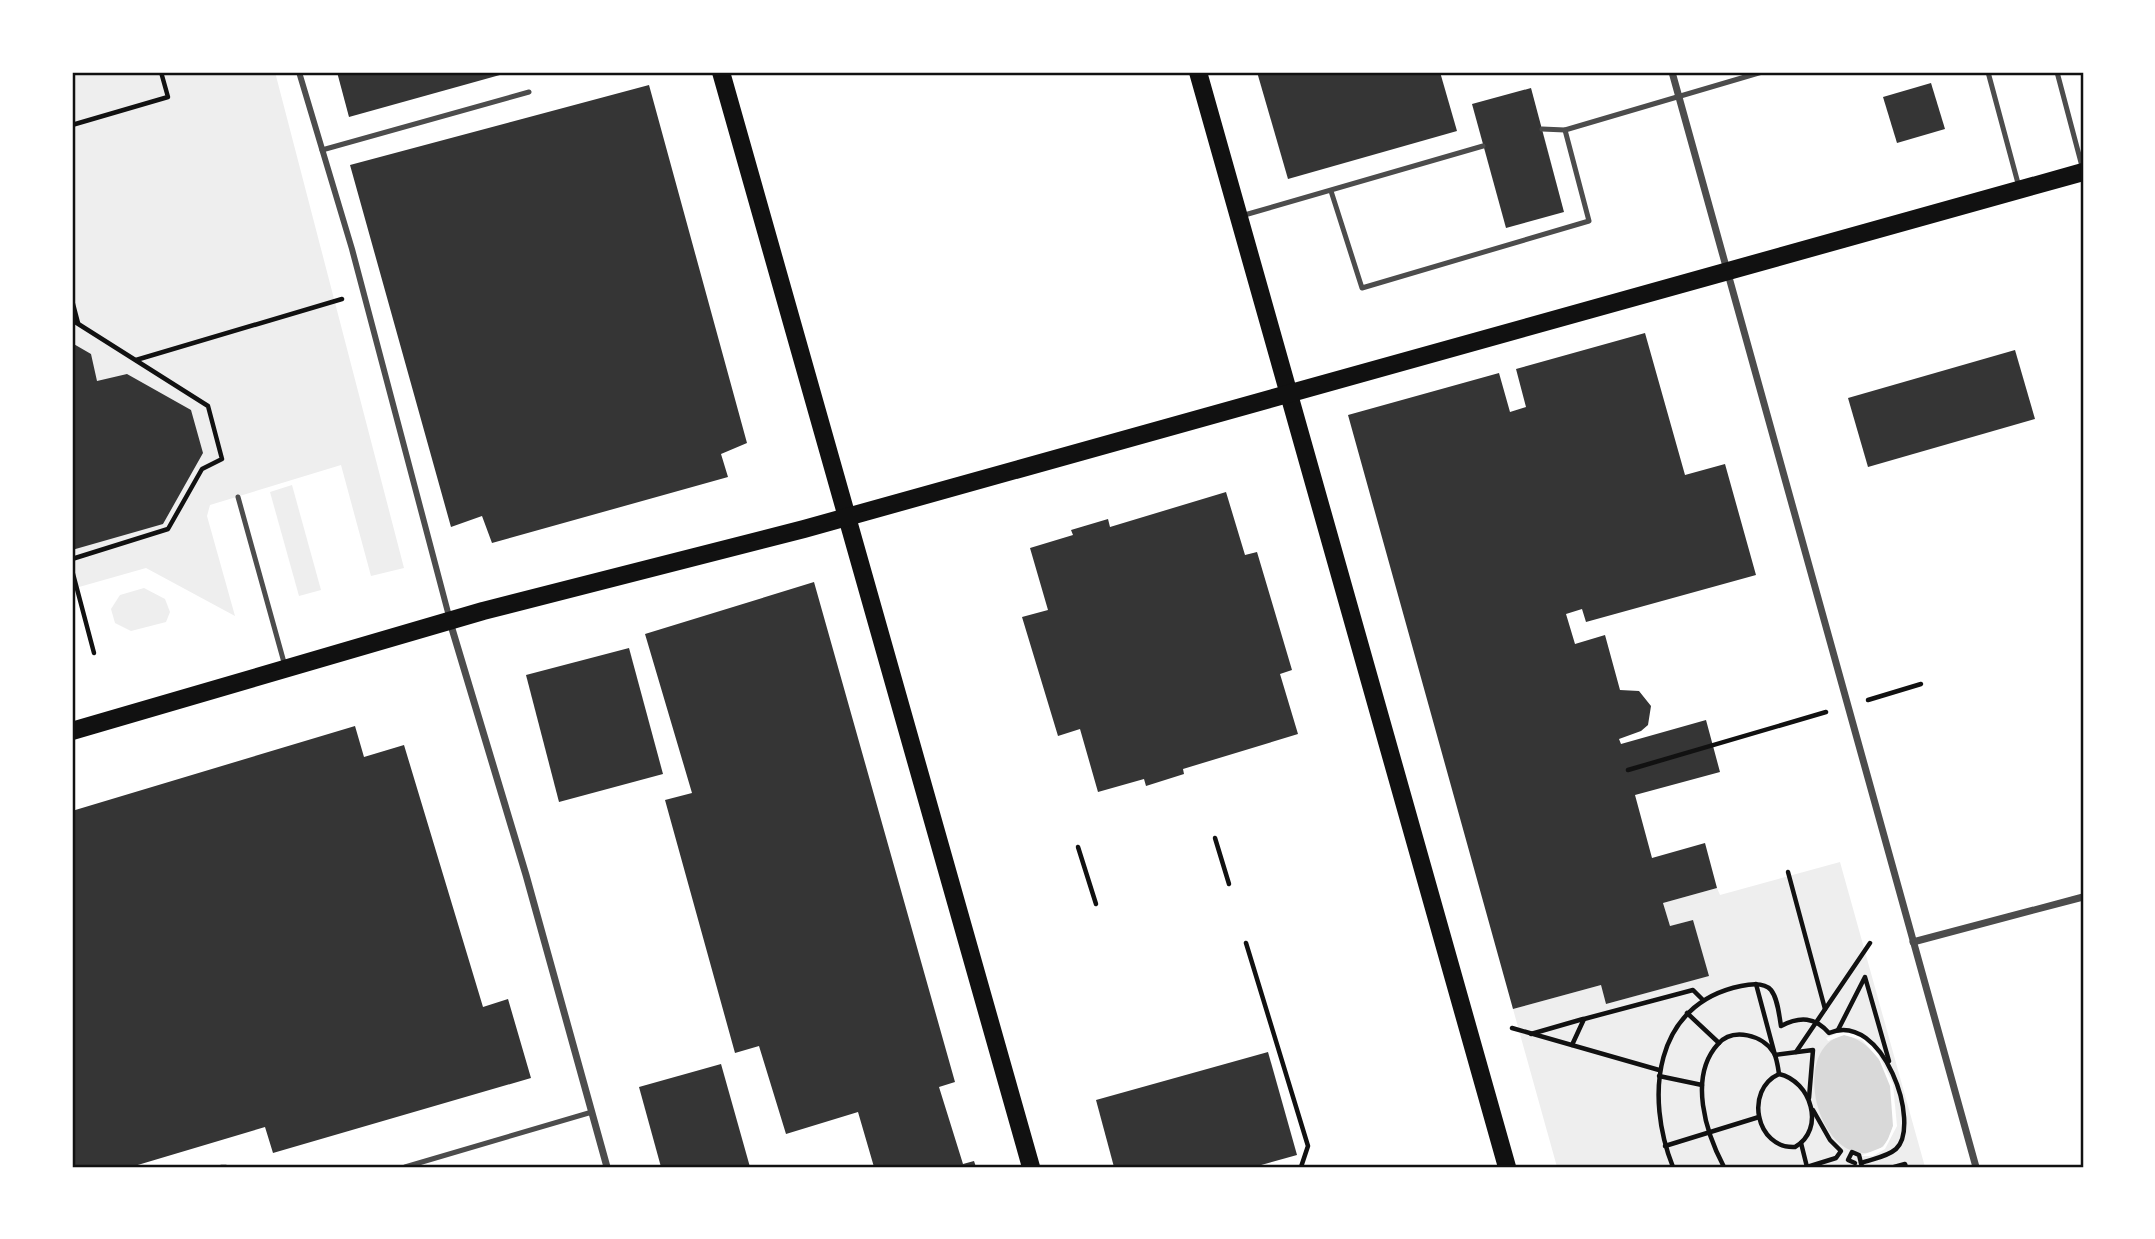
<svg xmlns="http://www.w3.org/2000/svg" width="2155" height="1239" font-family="'IBM Plex Serif',serif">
<rect width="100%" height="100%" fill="#fff"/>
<g fill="#eee">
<polygon points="72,72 275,72 404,568 371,576 341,465 210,505 207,516 235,616 146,568 72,589"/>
<polygon points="292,485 321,590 299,596 270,492"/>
<polygon points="144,588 165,599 170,612 166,622 131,631 115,623 111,609 120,595"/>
<polygon points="1840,862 1925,1167 1557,1167 1513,1009 1601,985 1606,1004 1708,976 1693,920 1670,926 1663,903 1717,888 1720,895"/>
</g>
<path fill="#d9d9d9" d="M1844,1035c40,7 64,71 43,106 -5,8 -13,12 -23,12 -50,0 -72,-107 -20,-118z"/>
<polygon fill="#fff" points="1843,1031 1863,1037 1875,1048 1893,1084 1897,1126 1885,1149 1873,1156 1860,1156 1883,1147 1888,1139 1893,1126 1890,1086 1879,1059 1862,1040 1844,1035 1828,1041 1826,1038"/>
<g fill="#353535">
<polygon points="337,72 507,72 507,73 349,117"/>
<polygon points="1257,72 1440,72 1457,131 1288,179"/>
<polygon points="1931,83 1945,129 1897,143 1883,97"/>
<polygon points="649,85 747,443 721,454 728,477 492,543 482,516 451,527 350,165"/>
<polygon points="1531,88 1564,212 1506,228 1472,104"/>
<polygon points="1645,333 1685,475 1725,464 1756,575 1586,622 1582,609 1566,614 1575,644 1605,635 1620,690 1639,691 1651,706 1648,725 1641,731 1619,739 1621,744 1706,720 1720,772 1635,795 1652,858 1705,843 1717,888 1663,903 1670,926 1693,920 1709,976 1606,1004 1601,985 1513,1009 1348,415 1499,373 1510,412 1526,407 1516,369"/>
<polygon points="72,343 91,354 97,381 127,374 191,410 203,453 163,524 72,550"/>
<polygon points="2015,350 2035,419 1868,467 1848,398"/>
<polygon points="1226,492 1245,555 1257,552 1292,670 1280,674 1298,734 1183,769 1184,774 1146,786 1144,779 1098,792 1080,729 1058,736 1022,617 1048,610 1030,548 1073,535 1071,530 1108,519 1110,527"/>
<polygon points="814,582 955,1082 939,1087 963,1164 974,1161 976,1167 874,1167 858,1112 786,1134 759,1046 735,1053 665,800 692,793 645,634"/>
<polygon points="629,648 663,774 559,802 526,675"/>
<polygon points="355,726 364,757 404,745 483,1007 508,999 531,1078 273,1153 265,1127 131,1167 72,1167 72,811"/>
<polygon points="1268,1052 1297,1155 1254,1167 1114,1167 1096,1100"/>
<polygon points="721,1064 750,1167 661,1167 639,1087"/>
</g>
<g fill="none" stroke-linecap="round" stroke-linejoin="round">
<g stroke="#111" stroke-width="4.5">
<polyline points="72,125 168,97 161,72"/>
<polyline points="72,300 78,323"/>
<polyline points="72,320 208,406 222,459 202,469 168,529 72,559"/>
<polyline points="136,360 342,299"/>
<polyline points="72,570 94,653"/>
<polyline points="1868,700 1921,684"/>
<polyline points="1628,770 1826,712"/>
<polyline points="1215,838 1229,884"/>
<polyline points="1078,847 1096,904"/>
<polyline points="1788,872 1825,1009"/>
<polyline points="1246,943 1308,1146 1301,1167"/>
<polyline points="1756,984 1775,1055 1813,1050 1809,1098"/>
<polyline points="1687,1013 1719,1043"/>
<polyline points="1512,1028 1659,1070"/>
<polyline points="1838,1030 1865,977 1889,1061"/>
<polyline points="1531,1034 1583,1019"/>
<polyline points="1572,1045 1584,1019 1693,990 1703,1000"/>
<polyline points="1796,1052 1870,943"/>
<path d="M1779,1074c32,7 47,55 16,73 -39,2 -51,-57 -16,-73z"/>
<polyline points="1659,1076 1702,1085"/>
<polyline points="1801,1143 1807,1167"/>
<polyline points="1665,1146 1759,1117"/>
<polyline points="1855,1163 1848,1160 1852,1152 1859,1155 1861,1163"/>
<polyline points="221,1167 226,1167"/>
<path d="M1673,1167c-28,-70 -20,-163 68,-181 9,-2 23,-4 30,4 7,9 8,25 10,36 19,-10 34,-9 48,7 54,-23 93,92 67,116 -9,8 -24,10 -35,14l1,4"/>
<path d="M1724,1167c-18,-34 -36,-90 -6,-123 15,-17 45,-9 56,9 3,6 4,14 5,21"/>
<polyline points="1807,1167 1836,1158 1841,1151 1830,1140 1813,1110"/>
<polyline points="1894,1167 1905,1164 1906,1167"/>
</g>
<g stroke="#4c4c4c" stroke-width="5">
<polyline points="1988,72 2019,187"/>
<polyline points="2057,72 2083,170"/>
<polyline points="1542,129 1565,130 1762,72"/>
<polyline points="322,150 529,92"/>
<polyline points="1331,191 1362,288 1589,221 1565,130"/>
<polyline points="1241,216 1483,146"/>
<polyline points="238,497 285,666"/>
<polyline points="405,1167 592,1112"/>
</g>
<polyline stroke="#4c4c4c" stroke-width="6" points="299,72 352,249 450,620"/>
<g stroke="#4c4c4c" stroke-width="7">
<polyline points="1672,72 1976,1167"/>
<polyline points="450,622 526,875 607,1167"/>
<polyline points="1913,942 2083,897"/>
</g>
<g stroke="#111" stroke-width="18">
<polyline points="721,72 1031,1167"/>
<polyline points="1198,72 1507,1167"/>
<polyline points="72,731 483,611 804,529 2083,172"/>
</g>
</g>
<rect width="2155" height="1239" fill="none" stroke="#ffffff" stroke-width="147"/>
<rect x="74" y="74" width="2008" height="1092" fill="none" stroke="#111" stroke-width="2.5"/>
</svg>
